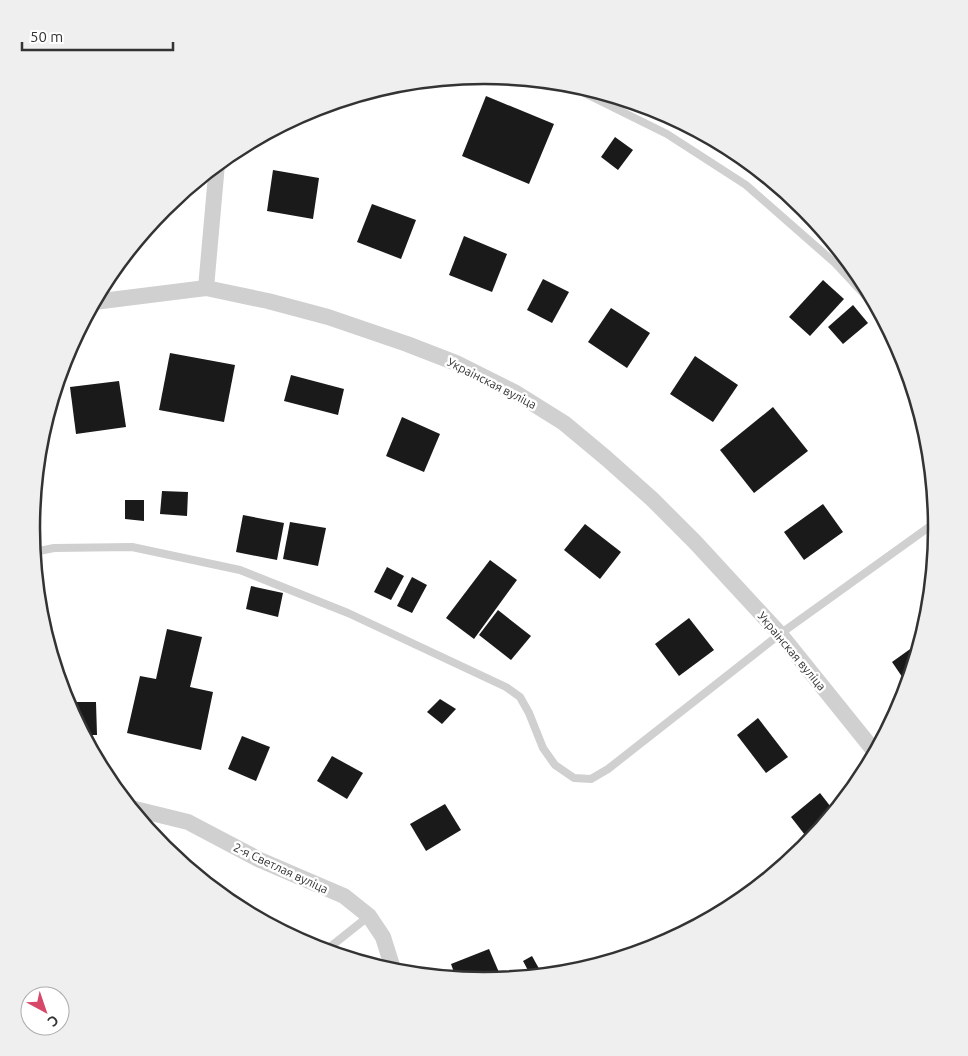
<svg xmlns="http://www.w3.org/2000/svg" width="968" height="1056" font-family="Ubuntu,sans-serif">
<rect width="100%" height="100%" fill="#fff"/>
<g fill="#1a1a1a">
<polygon points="486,96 554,124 529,184 462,156"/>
<polygon points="615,137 633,150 618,170 601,157"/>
<polygon points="273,170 319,178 313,219 267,211"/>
<polygon points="372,204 416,220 401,259 357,242"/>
<polygon points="464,236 507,254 492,292 449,275"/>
<polygon points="543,279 569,292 552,323 527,310"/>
<polygon points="823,280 844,299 810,336 789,317"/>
<polygon points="853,305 868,323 843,344 828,327"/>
<polygon points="611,308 650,333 627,368 588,342"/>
<polygon points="170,353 235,365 224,422 159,410"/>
<polygon points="695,356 738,385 713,422 670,394"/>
<polygon points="291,375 344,389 338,415 284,401"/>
<polygon points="119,381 126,427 76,434 70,387"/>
<polygon points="773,407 808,451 754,493 720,450"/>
<polygon points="402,417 440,434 424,472 386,456"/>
<polygon points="162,491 188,492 187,516 160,514"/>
<polygon points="125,500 144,500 144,521 125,519"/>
<polygon points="823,504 843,532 804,560 784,532"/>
<polygon points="243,515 284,523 277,560 236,552"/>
<polygon points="290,522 326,528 318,566 283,559"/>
<polygon points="585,524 621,552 600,579 564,550"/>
<polygon points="490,560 517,580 474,639 446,618"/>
<polygon points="387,567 404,576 391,600 374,592"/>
<polygon points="412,577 427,585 412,613 397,606"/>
<polygon points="251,586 283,593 278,617 246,609"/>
<polygon points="498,610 531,636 511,660 479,635"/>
<polygon points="689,618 714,650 679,676 655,644"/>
<polygon points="167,629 202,637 190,687 213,692 201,750 127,733 140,676 156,679"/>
<polygon points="920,642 907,684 892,662"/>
<polygon points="440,699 456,709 442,724 427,712"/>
<polygon points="66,702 96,702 97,735 84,735"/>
<polygon points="758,718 788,757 766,773 737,735"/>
<polygon points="242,736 270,747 256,781 228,769"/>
<polygon points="332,756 363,773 347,799 317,781"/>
<polygon points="820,793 834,811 805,835 791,817"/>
<polygon points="445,804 461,830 426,851 410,824"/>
<polygon points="489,949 501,977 494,980 484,981 456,978 451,964"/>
<polygon points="532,956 542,974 538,975 531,976 523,961"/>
</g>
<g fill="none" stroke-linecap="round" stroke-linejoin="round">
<g stroke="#d0d0d0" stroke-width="8">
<polyline points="564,83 667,134 746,185 835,263 877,308"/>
<polyline points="34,552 54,548 132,547 240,570 348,613 506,687 520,697 529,713 543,748 555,765 574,778 591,779 608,769 780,634 936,522"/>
<polyline points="325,951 369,916"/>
</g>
<g stroke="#d0d0d0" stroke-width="16">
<polyline points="206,288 217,164"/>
<polyline points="94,302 206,288 268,301 328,317 407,344 456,363 516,393 564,423 606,458 652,499 695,542 780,634 875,752"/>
<polyline points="131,808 188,822 260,860 344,896 369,916 383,937 394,972"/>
</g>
</g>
<g text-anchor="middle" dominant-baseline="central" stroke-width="5" stroke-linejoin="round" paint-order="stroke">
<g font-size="12" fill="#333" stroke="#fff">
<text transform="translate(492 383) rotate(27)">Украінская вуліца</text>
<text transform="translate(792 651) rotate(50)">Украінская вуліца</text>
<text transform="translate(281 868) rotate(25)">2-я Светлая вуліца</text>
</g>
</g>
<path d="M0 0H968V1056H0ZM40 528a444 444 0 1 1 888 0a444 444 0 1 1-888 0Z" fill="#efefef" fill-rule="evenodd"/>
<path fill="none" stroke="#333" stroke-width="2.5" d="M40 528a444 444 0 1 1 888 0a444 444 0 1 1-888 0Z"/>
<g transform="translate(45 1011) rotate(140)"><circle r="24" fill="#ffffff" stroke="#adadad"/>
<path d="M0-4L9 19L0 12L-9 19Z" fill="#d74767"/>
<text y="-8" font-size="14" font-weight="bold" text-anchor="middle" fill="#333333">С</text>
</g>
<path d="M22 42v8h151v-8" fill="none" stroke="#333333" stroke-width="2.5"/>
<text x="30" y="42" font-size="15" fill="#333333" stroke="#ffffff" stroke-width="4" paint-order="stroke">50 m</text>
</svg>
